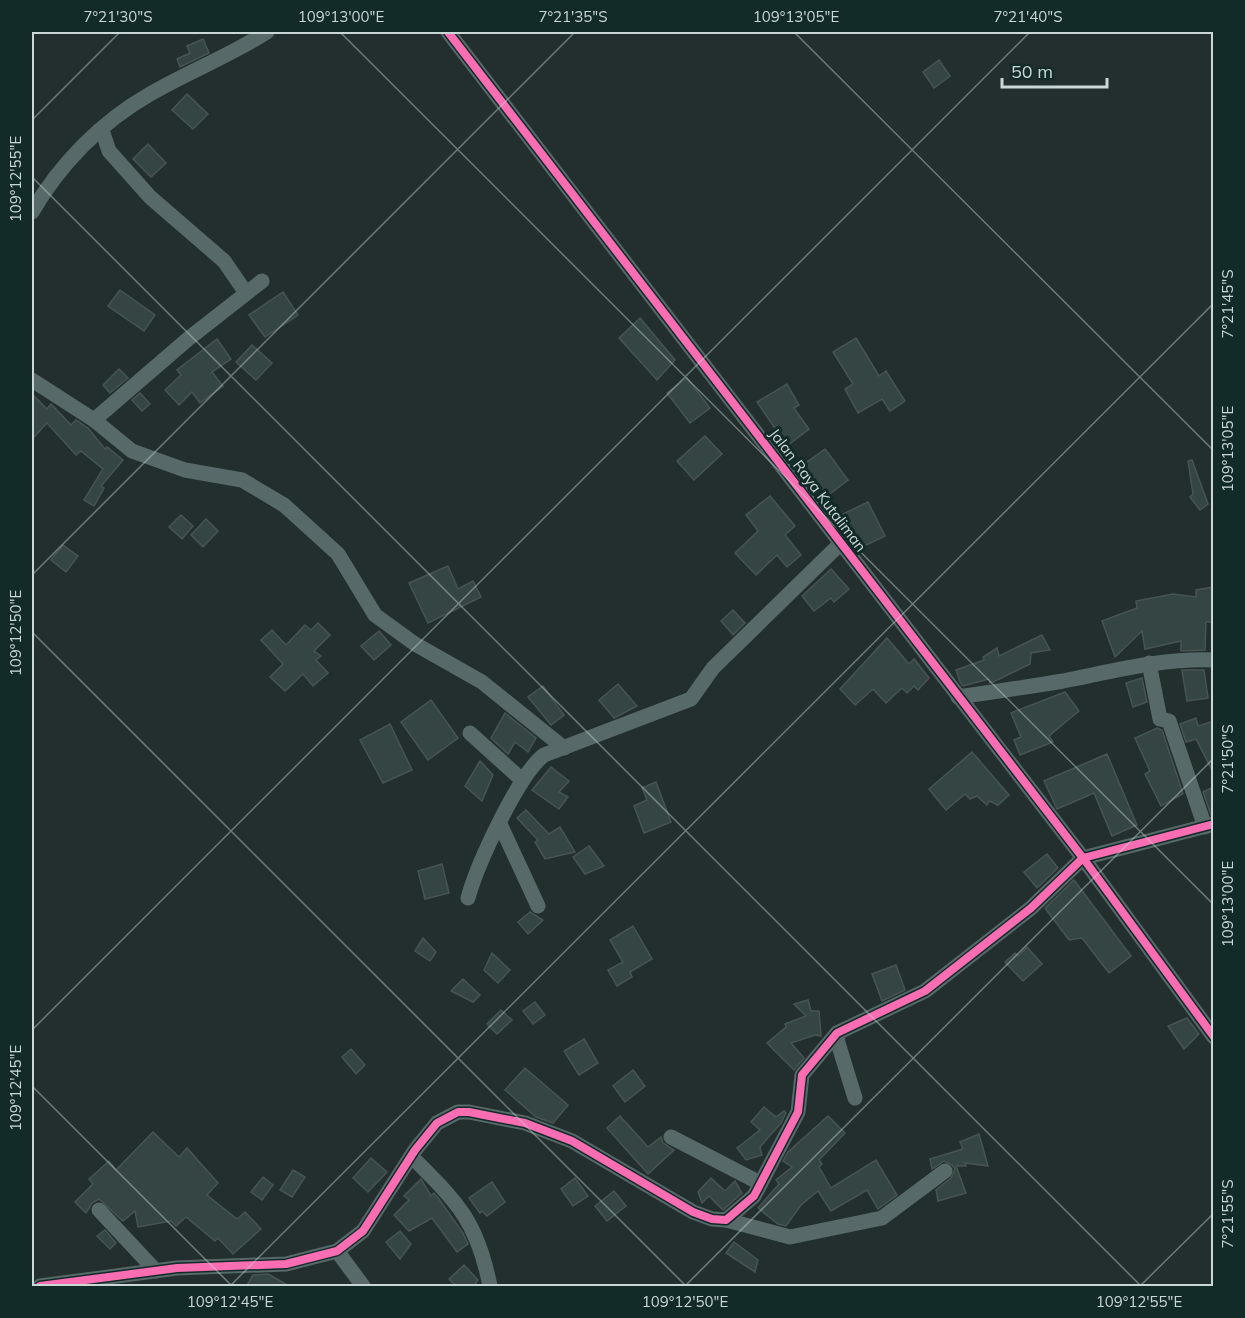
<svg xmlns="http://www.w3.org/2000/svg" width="1245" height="1318" font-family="Mulish,sans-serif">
<rect width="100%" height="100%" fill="#222f2e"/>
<g fill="#344544" stroke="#485453" stroke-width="1.5">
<polygon points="203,39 209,53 180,67 177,59 190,53 187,46"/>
<polygon points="939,60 950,76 934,88 923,72"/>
<polygon points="187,94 208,114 193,129 172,110"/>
<polygon points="148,144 166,163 151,177 133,159"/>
<polygon points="120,290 155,315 144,331 108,306"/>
<polygon points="283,292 298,315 265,337 249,315"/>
<polygon points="640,318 675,360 657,380 619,338"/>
<polygon points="856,338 879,376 886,371 905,401 890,411 882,399 858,413 845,389 853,384 833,352"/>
<polygon points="217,339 231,359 212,372 223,386 200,403 192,392 179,405 165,390 181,375 177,370"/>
<polygon points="252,345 272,363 256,380 236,362"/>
<polygon points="119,369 128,378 110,393 103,385"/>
<polygon points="687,378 710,408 690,423 667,393"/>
<polygon points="787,384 799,405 794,408 809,429 787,446 757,402"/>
<polygon points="140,393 150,404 142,411 132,400"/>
<polygon points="32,394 47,409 51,404 71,425 76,420 88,428 105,449 107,447 123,460 101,486 104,488 94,506 84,500 103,469 81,451 76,455 47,423 32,439"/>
<polygon points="705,436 722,454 694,480 677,461"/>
<polygon points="825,449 848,480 827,496 803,465"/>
<polygon points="1192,460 1208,504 1200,510 1190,497 1193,494 1188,461"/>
<polygon points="770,496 795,526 785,535 801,555 787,567 777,555 756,575 735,553 758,531 746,515"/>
<polygon points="868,502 885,536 860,548 843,514"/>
<polygon points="181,515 193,526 182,539 169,527"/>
<polygon points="206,519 218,531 203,547 191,535"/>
<polygon points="63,545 78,556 66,572 51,560"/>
<polygon points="448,566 458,589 473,581 481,597 428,623 409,583"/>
<polygon points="831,569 849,589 834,602 831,598 814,611 802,596"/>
<polygon points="1214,587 1214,622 1206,622 1205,650 1181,651 1181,641 1145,649 1142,631 1115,657 1102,621 1137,608 1136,601 1173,594 1196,597 1196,590"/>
<polygon points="733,610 745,623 733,635 721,621"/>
<polygon points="318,623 330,635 314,651 321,656 316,660 328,673 313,686 303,674 285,691 270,677 283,664 261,640 272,630 286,645 305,625 311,630"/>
<polygon points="379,631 391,645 374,660 361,646"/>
<polygon points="1042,635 1050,650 1031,653 1030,664 993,682 990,683 989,679 963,686 960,682 956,670 984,660 983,657 997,648 999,656"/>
<polygon points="887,638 909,664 914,659 929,678 918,690 914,686 907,693 902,688 886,703 873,689 855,705 840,689"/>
<polygon points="1182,670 1204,670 1208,698 1187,701"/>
<polygon points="1142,678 1147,702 1133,707 1126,683"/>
<polygon points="618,684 637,706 614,718 599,700"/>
<polygon points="543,686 564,715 551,725 528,697"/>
<polygon points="1065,692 1079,711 1049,736 1053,742 1020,755 1014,740 1021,737 1011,713"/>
<polygon points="431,700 458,738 428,760 401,722"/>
<polygon points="505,713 536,738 528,752 515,742 508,754 491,738"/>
<polygon points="1196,718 1198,726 1214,721 1214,774 1196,739 1186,742 1180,724"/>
<polygon points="390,724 412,770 383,783 360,740"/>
<polygon points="1157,728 1162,730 1183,794 1161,806 1145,774 1150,771 1135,738"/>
<polygon points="972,752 1009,795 998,805 989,801 987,805 977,796 970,799 965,794 946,810 929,789"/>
<polygon points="1107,754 1137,825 1112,836 1094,793 1057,809 1044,781"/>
<polygon points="480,761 493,775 482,801 465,786"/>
<polygon points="551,767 569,781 559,792 568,797 559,809 532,790"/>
<polygon points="656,782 671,822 644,833 634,806 647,800 642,788"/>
<polygon points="1214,787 1214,814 1211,815 1203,792"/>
<polygon points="526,810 549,834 560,827 575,852 545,859 535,842 538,840 517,818"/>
<polygon points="589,846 604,866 585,874 573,857"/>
<polygon points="1047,854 1058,868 1037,888 1024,872"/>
<polygon points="442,864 449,893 425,899 418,871"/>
<polygon points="1074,880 1131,956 1109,973 1082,938 1069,940 1045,908"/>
<polygon points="530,912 543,920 528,934 518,922"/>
<polygon points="633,926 652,959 630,972 632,977 617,986 608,970 623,962 610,940"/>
<polygon points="423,938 436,952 430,961 415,951"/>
<polygon points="1027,947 1042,964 1023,981 1005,962 1015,953 1018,956"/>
<polygon points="492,953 510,970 498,983 484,970"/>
<polygon points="896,965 905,990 882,1001 872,974"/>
<polygon points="463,979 480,995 473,1002 451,991"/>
<polygon points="808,1000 811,1011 819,1011 821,1036 815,1035 791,1043 804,1058 794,1070 767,1043 786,1027 785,1024 806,1016 794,1004"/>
<polygon points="535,1002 545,1015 533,1024 523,1011"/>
<polygon points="501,1010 512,1020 497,1034 487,1024"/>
<polygon points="1187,1018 1199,1034 1184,1049 1168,1026"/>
<polygon points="584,1039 598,1063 579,1075 564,1051"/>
<polygon points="351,1049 365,1065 356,1074 342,1057"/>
<polygon points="525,1068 568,1105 553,1123 536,1117 505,1090"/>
<polygon points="633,1070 645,1086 625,1102 613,1086"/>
<polygon points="764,1107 776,1117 784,1111 786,1113 781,1123 760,1147 762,1155 746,1160 737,1148 760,1130 751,1122"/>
<polygon points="620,1116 648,1147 661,1137 663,1143 674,1150 648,1174 607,1128"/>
<polygon points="828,1116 845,1133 819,1160 822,1164 819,1167 831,1188 876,1160 897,1195 878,1209 867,1190 831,1211 818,1191 801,1205 786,1226 778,1224 758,1208 779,1184 776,1180 792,1167 783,1161 788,1152"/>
<polygon points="153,1132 179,1157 187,1148 218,1183 207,1195 237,1219 245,1212 261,1229 233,1254 218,1238 215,1241 186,1217 176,1226 171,1221 138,1227 135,1211 123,1221 99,1199 92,1203 86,1213 75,1202 93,1184 89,1179 109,1161 116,1170"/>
<polygon points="979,1134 988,1166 965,1163 966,1166 956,1166 966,1193 938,1201 936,1190 951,1178 955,1169 952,1165 944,1161 932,1169 930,1159 963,1149 960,1142"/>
<polygon points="371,1158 387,1172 368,1192 353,1178"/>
<polygon points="293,1170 305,1177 292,1197 280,1190"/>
<polygon points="263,1177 273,1185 262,1200 251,1192"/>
<polygon points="575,1178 588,1196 573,1206 561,1189"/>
<polygon points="711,1178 725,1191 735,1181 742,1193 723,1210 709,1196 702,1203 698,1192"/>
<polygon points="421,1179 431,1196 434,1193 439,1199 463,1233 468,1244 457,1252 432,1218 409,1231 394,1215 409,1200 404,1196"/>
<polygon points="492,1182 505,1202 487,1216 482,1211 480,1213 469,1198"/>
<polygon points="614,1191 626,1206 607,1221 595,1206"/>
<polygon points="105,1230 116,1243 110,1249 97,1236"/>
<polygon points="400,1231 411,1244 400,1259 386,1242"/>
<polygon points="734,1242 758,1260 755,1272 726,1253"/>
<polygon points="464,1265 478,1280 473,1287 457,1287 449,1279"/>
<polygon points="268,1274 291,1287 246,1287 253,1275"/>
</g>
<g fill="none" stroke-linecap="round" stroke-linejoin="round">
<g stroke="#576968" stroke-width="15">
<polyline points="448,32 1083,858 1214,1037"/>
<polyline points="102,130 109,151 150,197 224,261 246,293"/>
<path d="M32,212c28,-48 69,-90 118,-118 38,-22 79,-38 117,-62"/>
<polyline points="32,380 94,420 132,451 185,470 242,480 284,505 338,554 375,615 415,644 482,682 564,748"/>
<polyline points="94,420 188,339 262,281"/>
<polyline points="1149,663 1160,719 1169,721 1205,827"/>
<path d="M958,697c35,-5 70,-10 105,-16 51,-10 98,-23 151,-21"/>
<polyline points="470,733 522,780"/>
<polyline points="500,824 538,906"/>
<path d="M468,898c9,-33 50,-123 76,-143l147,-56 22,-31 129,-126"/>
<polyline points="837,1033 838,1043 855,1098"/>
<polyline points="671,1137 760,1183"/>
<path d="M412,1157c46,46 65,64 78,129"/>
<polyline points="99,1210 156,1271"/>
<polyline points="726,1220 790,1237 882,1218 945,1171"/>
<polyline points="337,1251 363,1286"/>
<polyline points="40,1286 177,1268 286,1264 337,1251 363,1231 415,1150 437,1123 458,1112 469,1112 525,1123 572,1141 693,1212 712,1219 726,1220 754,1196 798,1112 802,1075 837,1033 925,991 1031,908 1083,858 1214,824"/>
</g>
<g stroke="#122b29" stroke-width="11">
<g id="cycleway">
<polyline points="448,32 1083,858 1214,1037"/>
<polyline points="40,1286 177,1268 286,1264 337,1251 363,1231 415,1150 437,1123 458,1112 469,1112 525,1123 572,1141 693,1212 712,1219 726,1220 754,1196 798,1112 802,1075 837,1033 925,991 1031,908 1083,858 1214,824"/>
</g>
</g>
<use href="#cycleway" stroke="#f96db3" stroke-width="8"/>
</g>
<path fill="none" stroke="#c9d7d6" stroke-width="1.5" stroke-opacity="0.45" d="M340,32l874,873M794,32l420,419M32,120l88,-88M32,177l1109,1109M32,575l543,-543M32,632l654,654M32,1030l998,-998M32,1086l200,200M230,1286l984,-983M685,1286l529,-528M1140,1286l74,-73"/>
<g text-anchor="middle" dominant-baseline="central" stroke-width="6" stroke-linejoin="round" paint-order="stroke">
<g font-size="15" fill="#c9d7d6" stroke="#122b29">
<text transform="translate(818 490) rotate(53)">Jalan Raya Kutaliman</text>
</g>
</g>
<rect width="1245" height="1318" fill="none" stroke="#122b29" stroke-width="66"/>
<path d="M1002 78v9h105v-9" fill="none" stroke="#c9d7d6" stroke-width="3"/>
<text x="1011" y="78" font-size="18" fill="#c9d7d6" stroke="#122b29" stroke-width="4.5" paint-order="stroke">50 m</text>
<rect x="33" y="33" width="1179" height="1252" fill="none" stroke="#c9d7d6" stroke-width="2"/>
<g font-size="15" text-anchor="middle" fill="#c9d7d6">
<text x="118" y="22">7°21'30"S</text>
<text x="341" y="22">109°13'00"E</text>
<text x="573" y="22">7°21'35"S</text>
<text x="796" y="22">109°13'05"E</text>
<text x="1028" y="22">7°21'40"S</text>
<text transform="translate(16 179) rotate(-90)" y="5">109°12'55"E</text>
<text transform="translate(1228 304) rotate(-90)" y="5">7°21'45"S</text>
<text transform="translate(1228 449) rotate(-90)" y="5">109°13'05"E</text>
<text transform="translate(16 633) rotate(-90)" y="5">109°12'50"E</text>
<text transform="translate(1228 759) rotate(-90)" y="5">7°21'50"S</text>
<text transform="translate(1228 904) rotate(-90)" y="5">109°13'00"E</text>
<text transform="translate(16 1088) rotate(-90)" y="5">109°12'45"E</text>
<text transform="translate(1228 1214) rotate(-90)" y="5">7°21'55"S</text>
<text x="230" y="1307">109°12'45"E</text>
<text x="685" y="1307">109°12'50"E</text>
<text x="1139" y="1307">109°12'55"E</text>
</g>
</svg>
